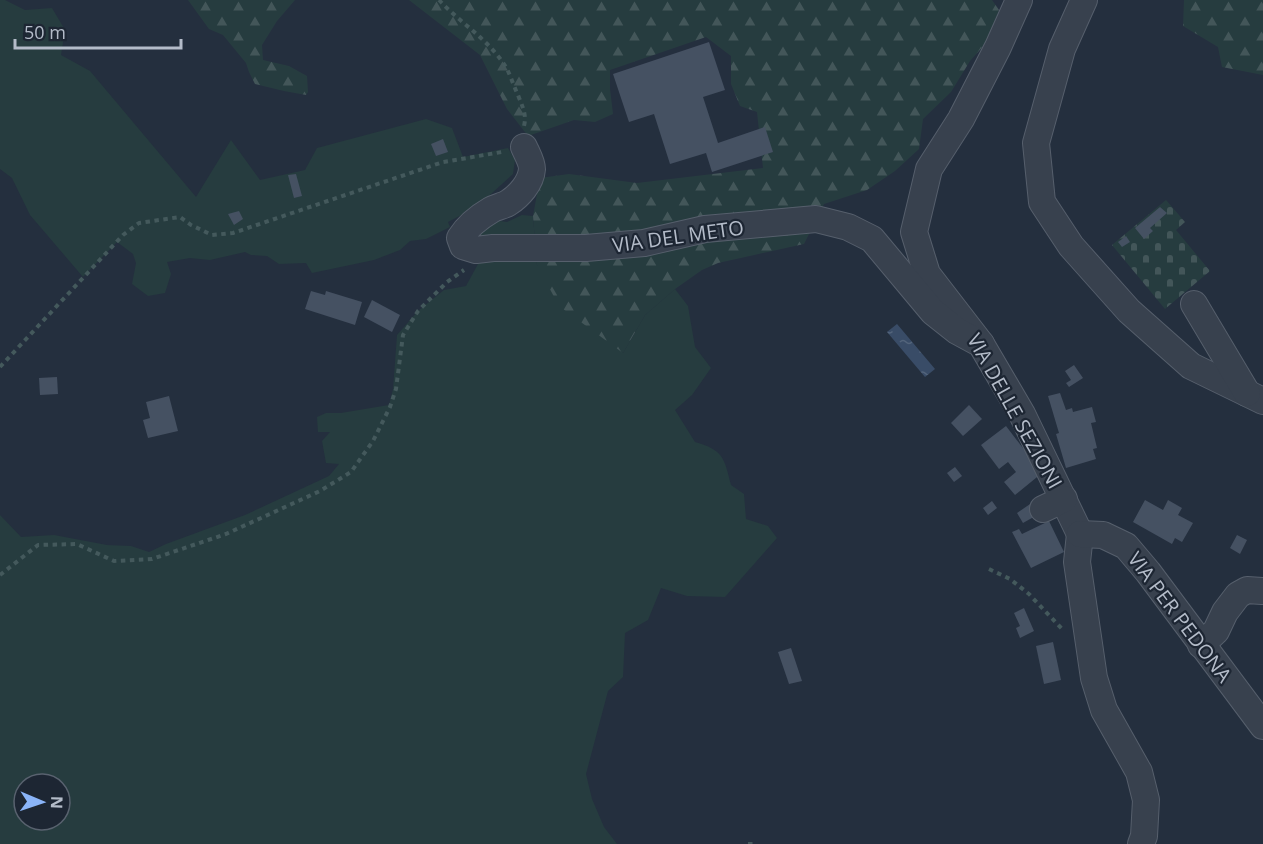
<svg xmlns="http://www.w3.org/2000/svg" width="1263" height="844" font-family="'Open Sans',sans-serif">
<defs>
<pattern id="forest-firs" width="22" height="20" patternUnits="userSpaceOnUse" patternTransform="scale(1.5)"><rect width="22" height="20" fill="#263c3f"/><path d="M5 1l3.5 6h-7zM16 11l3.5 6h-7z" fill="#435659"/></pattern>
<pattern id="cemetery-stones" width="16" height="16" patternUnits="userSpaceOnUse" patternTransform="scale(1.5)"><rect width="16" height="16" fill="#263c3f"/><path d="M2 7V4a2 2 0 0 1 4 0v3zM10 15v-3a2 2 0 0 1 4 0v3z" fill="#435659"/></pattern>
<pattern id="water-ripples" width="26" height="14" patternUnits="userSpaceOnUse" patternTransform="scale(1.5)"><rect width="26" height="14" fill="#394c67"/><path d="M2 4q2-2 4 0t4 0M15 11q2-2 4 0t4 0" fill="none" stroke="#53647b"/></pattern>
</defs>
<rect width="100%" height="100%" fill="#242f3e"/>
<g fill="#263c3f" fill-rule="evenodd">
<polygon points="0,0 5,0 25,10 52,8 65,30 61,55 90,71 196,197 231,140 260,180 305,170 317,148 426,119 452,128 463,157 508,148 515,160 513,174 491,194 471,210 448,222 450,227 426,239 410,241 400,250 374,260 312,273 306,263 279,264 267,256 251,255 245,252 210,260 190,258 167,262 171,274 165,293 148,296 132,284 136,263 133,254 117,242 83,277 30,215 12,178 0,169"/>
<path d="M522,215l11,1 4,49 86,88 22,-38 30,-26 13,17 7,41 16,21 -19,27 -17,15 20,32c28,8 29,15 36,43l13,9 2,25 22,7 9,12 -52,59 -38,-1 -26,-8 -13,32 -23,13 -2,44 -15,14 -22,83 6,25 12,28 13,17h-617v-329l21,22 33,-2 53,10 24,1 18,6 17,-8 79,-29 84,-39 10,-12 -13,-1 -4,-22 8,-9h-12l-1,-15 9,-4h15l48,-8 4,-16 4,-54 21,-24 26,-21 22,-4 12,-22 14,-11 -12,-13 2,-13 11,-7 14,2zM24,784h36v36h-36z"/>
</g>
<g fill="url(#forest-firs)">
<polygon points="188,0 295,0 277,21 262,45 263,60 289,66 307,76 308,92 306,95 284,91 255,84 249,72 246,63 223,35 209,29"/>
<polygon points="409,0 992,0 999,10 987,42 970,61 951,92 923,119 919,149 895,171 867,190 824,204 804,244 718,263 702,270 675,289 645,315 623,353 559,306 537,265 533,216 540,178 569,174 637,183 763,168 757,112 740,106 731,84 731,56 706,37 610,70 610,89 613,114 595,122 574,120 528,136 507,109 480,55"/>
<polygon points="1184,0 1263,0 1263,75 1222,67 1218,47 1183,26"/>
</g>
<polygon fill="url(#cemetery-stones)" points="1166,200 1185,222 1176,230 1210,271 1165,309 1112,245"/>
<polygon fill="url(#water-ripples)" points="897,324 935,369 925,377 887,332"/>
<g fill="#455162">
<polygon points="709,42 725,90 703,97 718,143 765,127 773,152 712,172 706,153 670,164 654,114 629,122 613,74"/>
<polygon points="443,139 448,152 436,156 431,144"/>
<polygon points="296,174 302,196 294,198 288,175"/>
<polygon points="1160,207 1167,213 1150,228 1153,231 1144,239 1135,228"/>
<polygon points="239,211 243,219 234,225 228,214"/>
<polygon points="1126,236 1130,242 1122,247 1118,242"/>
<polygon points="311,291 325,295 326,291 362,302 355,325 305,309"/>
<polygon points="372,300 400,315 392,332 364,317"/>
<polygon points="1074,365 1083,378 1069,387 1066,383 1071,380 1065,371"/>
<polygon points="57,377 58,394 40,395 39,378"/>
<polygon points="1060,393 1066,410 1072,408 1073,412 1092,407 1096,422 1091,423 1097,448 1093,449 1096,459 1066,468 1056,434 1059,433 1048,396"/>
<polygon points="169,396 178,431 148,438 143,420 150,418 146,402"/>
<polygon points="969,405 982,419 963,436 951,423"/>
<polygon points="1006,426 1042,473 1015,495 1004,482 1016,472 1008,462 999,469 981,445"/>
<polygon points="955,467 962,476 954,482 947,473"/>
<polygon points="1145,500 1163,510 1168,500 1182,508 1178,515 1193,523 1182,542 1175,538 1172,544 1133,522"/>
<polygon points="992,501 997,508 988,515 983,508"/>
<polygon points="1033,502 1039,514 1023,523 1017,513"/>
<polygon points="1049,521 1064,552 1031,568 1012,532 1019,529 1022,534"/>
<polygon points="1237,535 1247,540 1240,554 1230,548"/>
<polygon points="1024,608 1034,631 1020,638 1016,628 1020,626 1014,613"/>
<polygon points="1053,642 1061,680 1044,684 1036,646"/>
<polygon points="791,648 802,681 789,684 778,652"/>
</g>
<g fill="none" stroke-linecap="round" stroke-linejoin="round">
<g stroke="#565f6c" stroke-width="28">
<g id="minor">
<polyline points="1019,0 998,47 961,119 929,169 914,232 927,274 981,344 1022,414 1080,534"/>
<polyline points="1084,0 1062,49 1036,143 1042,202 1071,246 1129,311 1191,366 1263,401"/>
<path d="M524,147c3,7 8,15 8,22 -1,14 -13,27 -24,34 -5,3 -12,4 -17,7 -12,7 -24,17 -31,28l3,8 13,4 17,-2h93l58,-5 61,-14 111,-10 32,8 24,12 61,73 24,19 24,13"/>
<polyline points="1194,304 1247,393"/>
<polyline points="1043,509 1064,499"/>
<polyline points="1080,534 1077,562 1094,678 1104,710 1139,772 1146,800 1144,836 1141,844"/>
<polyline points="1080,534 1103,535 1126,546 1148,572 1263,726"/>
<polyline points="1201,645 1216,631 1225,612 1238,595 1247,590 1262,591"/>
</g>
</g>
<g stroke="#44595c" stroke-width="4" stroke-dasharray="4.5 4.5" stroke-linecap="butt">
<path d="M439,0c21,23 52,41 68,69 4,8 7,18 11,26 4,11 9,19 6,31"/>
<polyline points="0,367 123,235 139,223 180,217 191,225 212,235 233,233 443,162 502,152"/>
<polyline points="989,569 1010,579 1029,594 1062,629"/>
<polyline points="0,575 38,545 77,544 114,561 152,559 226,534 320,491 351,472 373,441 390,407 396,389 403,335 418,311 447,282 464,270"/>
<polyline points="748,844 753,844"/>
</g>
<use href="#minor" stroke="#38414e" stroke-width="26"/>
</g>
<g text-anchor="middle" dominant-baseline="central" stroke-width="4.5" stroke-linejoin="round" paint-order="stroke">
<g font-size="20" fill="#b4bcc9" stroke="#1d2633">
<text transform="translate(678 236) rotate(-8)">VIA DEL METO</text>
<text transform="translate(1015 411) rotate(61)">VIA DELLE SEZIONI</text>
<text transform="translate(1180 617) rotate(53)">VIA PER PEDONA</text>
</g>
</g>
<g transform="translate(42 802) rotate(92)"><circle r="28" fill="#1d2633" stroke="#59626f" stroke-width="1.5"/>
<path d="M0-4.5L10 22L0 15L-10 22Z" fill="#8ab4f8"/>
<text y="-9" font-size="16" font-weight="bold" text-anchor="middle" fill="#b4bcc9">N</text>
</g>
<path d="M15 39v9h166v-9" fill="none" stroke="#b4bcc9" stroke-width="3"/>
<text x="24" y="39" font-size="18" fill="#b4bcc9" stroke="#1d2633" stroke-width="4.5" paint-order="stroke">50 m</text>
</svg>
